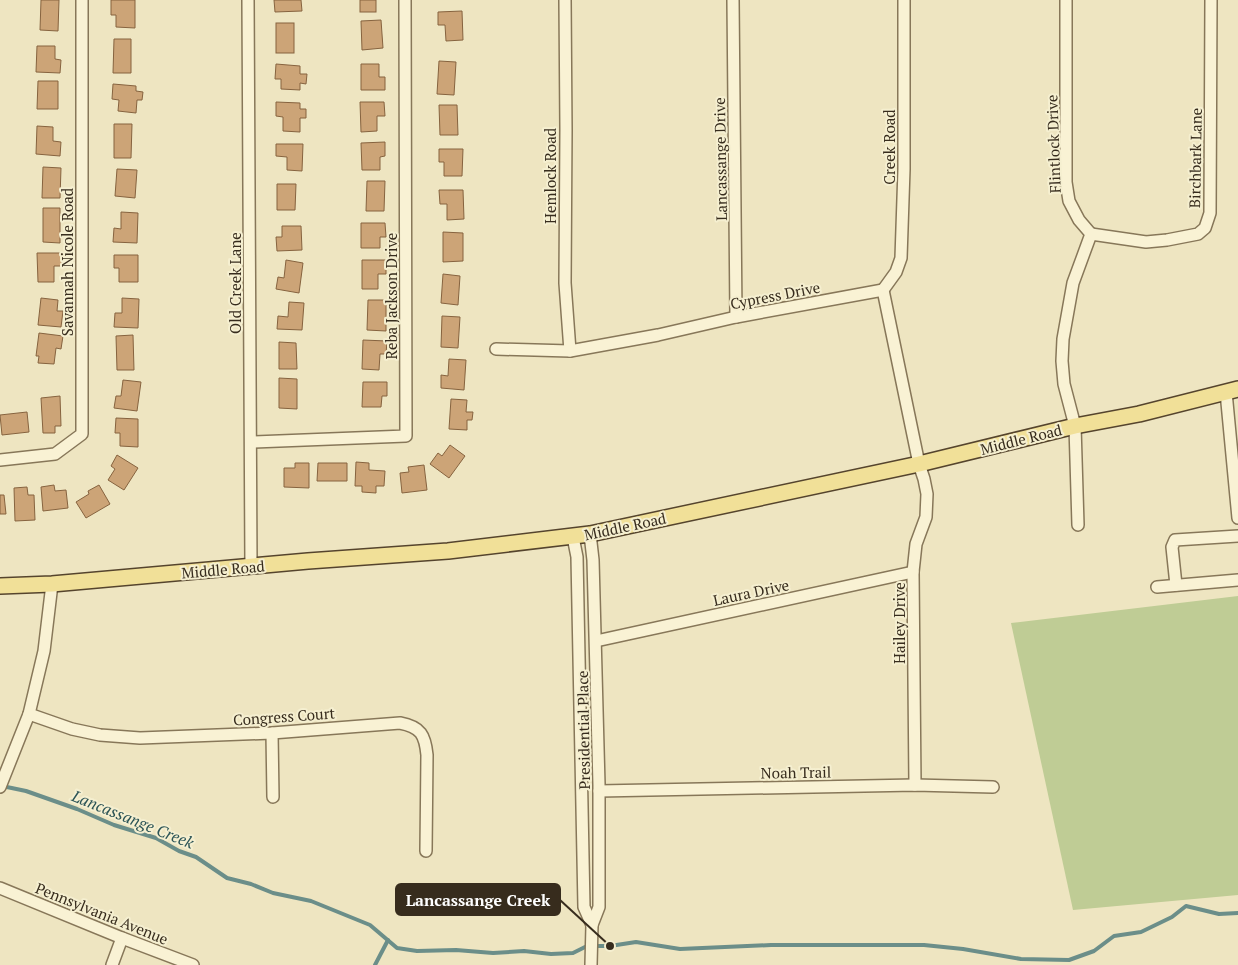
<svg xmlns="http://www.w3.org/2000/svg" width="1238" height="965" font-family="'PT Serif',serif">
<rect width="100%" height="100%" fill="#eee5c1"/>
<polygon fill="#bfcc95" points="1238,596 1238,895 1073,910 1011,623"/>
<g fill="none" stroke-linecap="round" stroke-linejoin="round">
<g stroke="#6b8e89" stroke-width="4">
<polyline points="2,786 26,791 77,809 114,825 156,838 179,851 196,857 227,878 251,884 273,893 311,901 370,925 397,948 417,951 456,950 493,953 524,951 551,954 573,953 587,946 610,946 636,942 680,949 771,945 924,945 963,949 1021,959 1069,960 1094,951 1114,936 1141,932 1172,917 1186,906 1219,914 1238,913"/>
<polyline points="375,965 388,940"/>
</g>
</g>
<g fill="#cca477" stroke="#86633f">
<polygon points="41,0 59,0 58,31 40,30"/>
<polygon points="111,0 135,0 135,28 116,27 116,15 111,15"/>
<polygon points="274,0 301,0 302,11 275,12"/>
<rect x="360" y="0" width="16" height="12"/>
<polygon points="462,11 463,40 446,41 445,25 438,25 438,12"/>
<polygon points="381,20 383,48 362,50 361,21"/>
<rect x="276" y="23" width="18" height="30"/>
<polygon points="114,39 131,39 131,73 113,73"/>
<polygon points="37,46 55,46 55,59 61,60 60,73 36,72"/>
<polygon points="439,61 456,62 454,95 437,94"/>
<polygon points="276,64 300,66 300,74 307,74 306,84 300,83 300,90 281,89 281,79 275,79"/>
<polygon points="361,64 379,64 379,77 385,77 385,90 361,90"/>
<polygon points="38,81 58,81 58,109 37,109"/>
<polygon points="113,84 136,86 136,91 143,92 142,100 137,100 136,113 118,111 119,100 112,99"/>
<polygon points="276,102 300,103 300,109 306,109 306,118 300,118 300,132 283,131 283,117 276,116"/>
<polygon points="360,102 384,102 385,116 377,116 377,131 361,132"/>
<polygon points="439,105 457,105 458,135 440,135"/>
<polygon points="114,124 132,124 131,158 114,158"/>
<polygon points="37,126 53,127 53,141 61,142 60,156 36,154"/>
<polygon points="385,142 385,156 380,157 380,170 362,170 361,143"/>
<polygon points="276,144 303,144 302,171 287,170 287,157 276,156"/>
<polygon points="439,149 463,149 462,176 444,176 444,162 439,162"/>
<polygon points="43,167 61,168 60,198 42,198"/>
<polygon points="117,169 137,170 135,198 115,196"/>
<polygon points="367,181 385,181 384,211 366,211"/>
<polygon points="277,184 296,184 295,210 277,210"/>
<polygon points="439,190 463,190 464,219 447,220 447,204 440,204"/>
<polygon points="43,208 60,208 60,243 43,242"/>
<polygon points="121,212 138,213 137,243 113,242 114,228 121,229"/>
<polygon points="361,223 385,223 386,237 380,237 380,248 361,248"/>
<polygon points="282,226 301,226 302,250 277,251 276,237 282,237"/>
<polygon points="443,232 463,233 463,261 443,262"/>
<polygon points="37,253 62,253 62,266 54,266 54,282 38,282"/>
<polygon points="114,255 138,255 138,282 119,282 119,268 114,268"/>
<polygon points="286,260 303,263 299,293 276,289 278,277 284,278"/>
<polygon points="362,260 386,260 386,274 378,274 378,289 362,289"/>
<polygon points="443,274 460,276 458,305 441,303"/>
<polygon points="41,298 58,300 57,311 63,311 61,327 38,325"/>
<polygon points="122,298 139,299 138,328 114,327 115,313 122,313"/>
<polygon points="368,300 386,300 386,331 367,330"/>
<polygon points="289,302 304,303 302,330 277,329 278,316 288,317"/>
<polygon points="442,316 460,317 458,348 441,347"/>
<polygon points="39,333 63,336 61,349 56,348 54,364 38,363 39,356 36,356"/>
<polygon points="133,335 134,370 117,370 116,336"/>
<polygon points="363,340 387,341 386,354 380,354 379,370 362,369"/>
<polygon points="279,342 296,343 297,369 279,369"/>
<polygon points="449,359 466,360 464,390 441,388 441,375 448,376"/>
<polygon points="279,378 297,379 297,409 279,408"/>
<polygon points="123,380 141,382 137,411 114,408 116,396 121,396"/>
<polygon points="363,382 387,382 387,396 382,396 381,407 362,407"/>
<polygon points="60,396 61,426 55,426 55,433 43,433 41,398"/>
<polygon points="451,399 467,400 466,412 473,412 472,420 467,420 467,430 449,429"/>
<polygon points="27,412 29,432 2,435 0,415"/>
<polygon points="116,418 138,419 138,447 120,446 120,433 115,433"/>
<polygon points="450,445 465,456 449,478 430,464 438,453 442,456"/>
<polygon points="117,455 138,468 124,490 108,480 115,469 111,466"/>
<polygon points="356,462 369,463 369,470 385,471 384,486 376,486 376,493 362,492 362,486 355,486"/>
<polygon points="295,463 309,463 309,488 284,487 284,468 295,468"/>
<polygon points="318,463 347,463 347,481 317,481"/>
<polygon points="424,465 427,490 402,493 400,473 409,472 408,467"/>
<polygon points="54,485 55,491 66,490 68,508 43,511 41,487"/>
<polygon points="99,485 110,504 86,518 76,502 89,494 88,491"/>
<polygon points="27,487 28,495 34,495 35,520 15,521 14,488"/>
<polygon points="0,495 4,495 6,514 0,514"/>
</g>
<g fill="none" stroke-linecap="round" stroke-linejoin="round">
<g stroke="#877759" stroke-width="14">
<g id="minor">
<polyline points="248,0 251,566"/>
<polyline points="565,0 566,130 565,283 570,351"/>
<polyline points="733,0 736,317"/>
<polyline points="1066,0 1066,182 1069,201 1079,220 1091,234 1073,283 1063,339 1062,361 1064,384 1075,426 1078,525"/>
<polyline points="1091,234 1146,242 1167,240 1198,234 1205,228 1210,213 1211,0"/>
<polyline points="883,290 919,464 924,479 927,494 926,517 916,544 913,572 915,785"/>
<polyline points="883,290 896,272 901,258 904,169 904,0"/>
<polyline points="496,349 570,351 658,335 736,317 883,290"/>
<polyline points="1226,392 1238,518"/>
<polyline points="251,442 406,436 405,0"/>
<polyline points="0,460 55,454 82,434 82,0"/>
<polyline points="590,534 593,560 599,785 599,907 592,925 591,965"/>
<polyline points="573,537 577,557 584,907 592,925"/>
<polyline points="1176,585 1172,547 1175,540 1238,536"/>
<polyline points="1157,587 1238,580"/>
<polyline points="596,641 913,572"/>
<path d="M29,714l43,15 28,6 40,3 132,-5 128,-10c21,4 25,12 27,32l-1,96"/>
<polyline points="272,733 273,797"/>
<polyline points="0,787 29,714 44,651 52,584"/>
<polyline points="599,791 915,785 993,787"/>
<polyline points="0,888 122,938 193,965"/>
<polyline points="112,965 122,938"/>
</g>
</g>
<g stroke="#55442d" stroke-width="18">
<polyline id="major" points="0,586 52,584 308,561 448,551 590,534 919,464 1075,426 1139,414 1238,389"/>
</g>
<use href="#minor" stroke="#f9f2d4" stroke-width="11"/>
<use href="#major" stroke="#f1e098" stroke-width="15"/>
</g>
<g text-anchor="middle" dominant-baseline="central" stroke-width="4" stroke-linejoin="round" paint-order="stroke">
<g font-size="15" fill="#372c1d" stroke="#f5efd0">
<text transform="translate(1053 144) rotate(-92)">Flintlock Drive</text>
<text transform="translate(889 147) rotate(-90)">Creek Road</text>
<text transform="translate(1195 158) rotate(-89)">Birchbark Lane</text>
<text transform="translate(720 159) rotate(-91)">Lancassange Drive</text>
<text transform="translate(550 176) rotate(-90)">Hemlock Road</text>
<text transform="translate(67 262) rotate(-90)">Savannah Nicole Road</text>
<text transform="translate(235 283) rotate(-90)">Old Creek Lane</text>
<text transform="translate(775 295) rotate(-11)">Cypress Drive</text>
<text transform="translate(391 296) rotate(-90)">Reba Jackson Drive</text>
<text transform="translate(1021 439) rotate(-14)">Middle Road</text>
<text transform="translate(625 526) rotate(-12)">Middle Road</text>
<text transform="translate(223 569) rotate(-5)">Middle Road</text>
<text transform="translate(751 592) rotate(-12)">Laura Drive</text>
<text transform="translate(899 623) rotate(-90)">Hailey Drive</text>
<text transform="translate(284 716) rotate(-4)">Congress Court</text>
<text transform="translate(583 730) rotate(-91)">Presidential Place</text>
<text transform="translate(796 772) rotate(-1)">Noah Trail</text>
<text transform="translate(102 913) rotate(22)">Pennsylvania Avenue</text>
</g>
<g font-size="16" font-style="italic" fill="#2c5456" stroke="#f5efd0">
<text transform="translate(133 819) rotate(22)">Lancassange Creek</text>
</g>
</g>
<path fill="none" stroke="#372c1d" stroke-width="2" d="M610 946L560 900"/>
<circle fill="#372c1d" stroke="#f5efd0" stroke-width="2" cx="610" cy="946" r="5"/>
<rect fill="#372c1d" stroke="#372c1d" stroke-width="2" x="396" y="884" width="164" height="31" rx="5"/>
<g font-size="16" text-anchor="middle" font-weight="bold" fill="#fff">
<text x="478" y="906">Lancassange Creek</text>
</g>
</svg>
